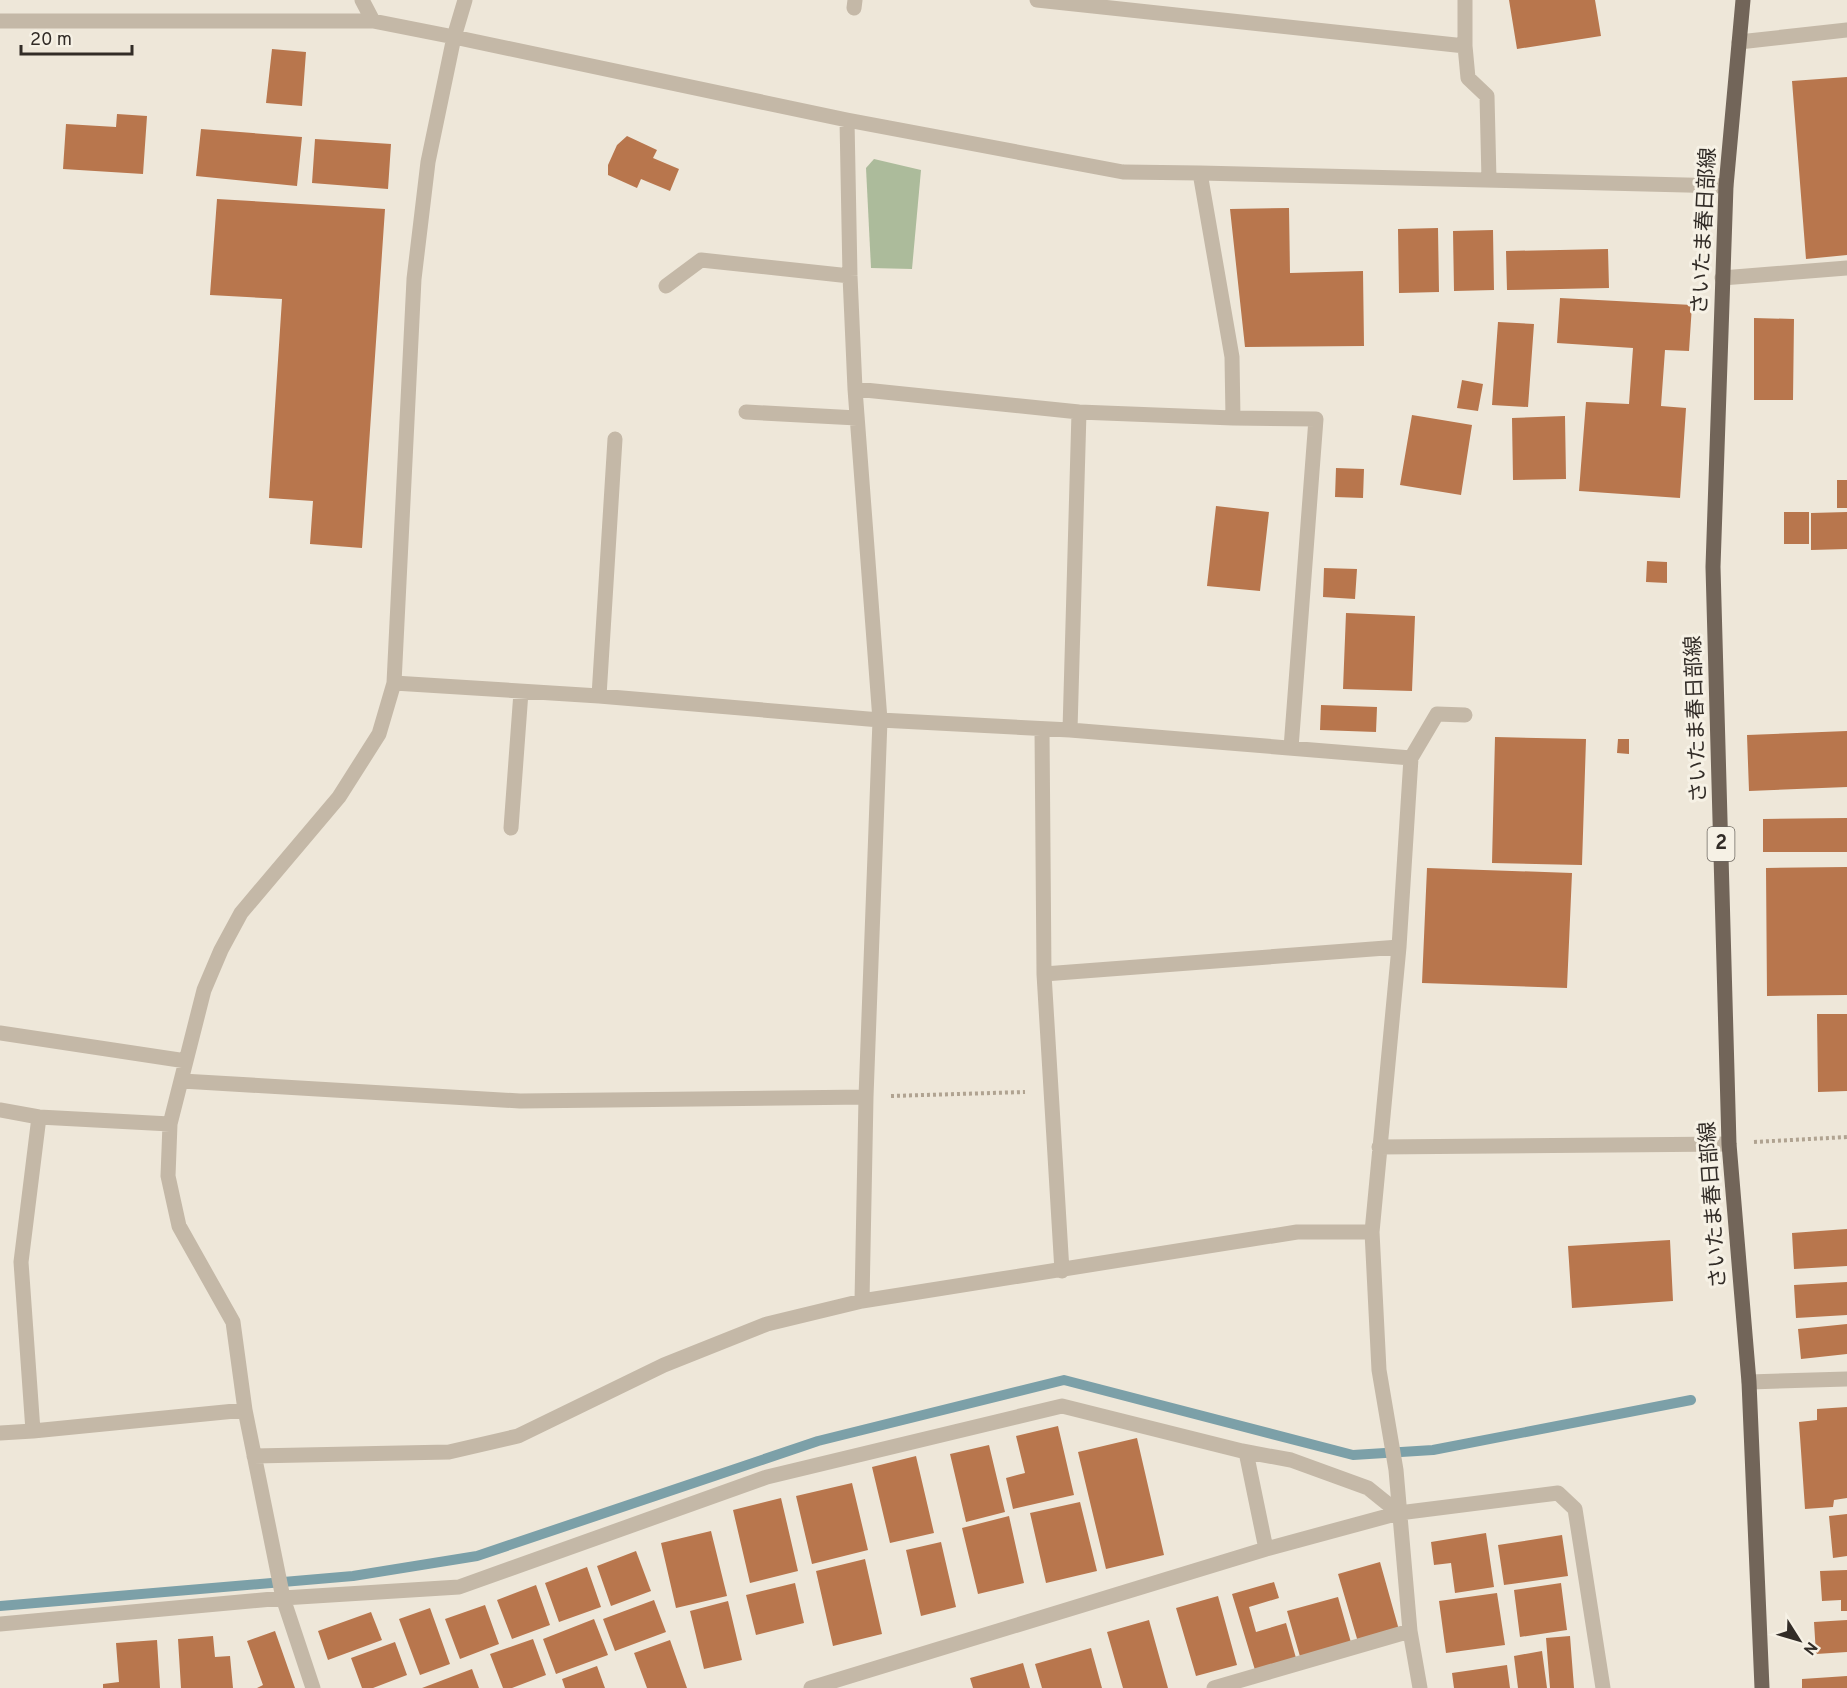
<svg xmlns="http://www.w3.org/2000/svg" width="1847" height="1688" font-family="Overpass,'Noto Sans JP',sans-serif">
<rect width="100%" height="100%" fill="#eee7d9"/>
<path fill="#acbb9b" d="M874 159 921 170 912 269 871 268 866 168Z"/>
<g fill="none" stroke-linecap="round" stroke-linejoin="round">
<path stroke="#7ca0a8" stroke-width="10" d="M0 1606 353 1576 477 1556 818 1441 1064 1380 1353 1455 1433 1450 1691 1400"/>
</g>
<path fill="#b8764d" d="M1509 0H1595L1601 36 1517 49Z
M272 49 306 52 302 106 266 103Z
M1847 77V255L1806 259 1792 81Z
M117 114 147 116 143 174 63 169 66 124 116 127Z
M201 129 302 137 297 186 196 176Z
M627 136 657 150 653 158 679 169 670 191 641 179 637 188 608 175V165L617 145Z
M315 139 391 144 388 189 312 183Z
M217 199 385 209 362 548 310 544 313 501 269 498 282 299 210 295Z
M1289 208 1290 273 1363 271 1364 346 1245 347 1230 209Z
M1438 228 1439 292 1399 293 1398 229Z
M1493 230 1494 290 1454 291 1453 231Z
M1608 249 1609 288 1507 290 1506 251Z
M1560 298 1692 305 1689 351 1665 350 1661 406 1686 408 1680 498 1579 491 1586 402 1629 404 1633 348 1557 343Z
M1754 318 1794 319 1793 400H1754Z
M1498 322 1534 324 1528 407 1492 405Z
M1462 380 1483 384 1478 411 1457 408Z
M1412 415 1472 425 1461 495 1400 485Z
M1565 416 1566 479 1513 480 1512 418Z
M1336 468 1364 469 1363 498 1335 497Z
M1837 480H1847V508H1837Z
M1216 506 1269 512 1260 591 1207 586Z
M1784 512H1809V544H1784Z
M1847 512V549L1811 550V513Z
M1647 561 1667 562V583L1646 582Z
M1324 568 1357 569 1355 599 1323 597Z
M1346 613 1415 616 1412 691 1343 689Z
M1321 705 1377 707 1376 732 1320 730Z
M1847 731V787L1749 791 1747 735Z
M1495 737 1586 739 1582 865 1492 863Z
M1618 739H1629V754L1617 753Z
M1847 818V852H1763V819Z
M1847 867V995L1767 996 1766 868Z
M1427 868 1572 873 1567 988 1422 983Z
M1817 1014H1847V1091L1818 1092Z
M1847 1229V1266L1794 1269 1792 1233Z
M1670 1240 1673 1301 1572 1308 1568 1246Z
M1847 1282V1315L1796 1318 1794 1285Z
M1847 1324V1354L1801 1359 1798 1329Z
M1847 1407V1498L1834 1500 1833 1507 1805 1509 1799 1422 1817 1420V1409Z
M1058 1426 1074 1495 1013 1509 1006 1478 1025 1473 1016 1436Z
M1137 1438 1164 1555 1106 1569 1078 1452Z
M989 1445 1005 1512 966 1522 950 1454Z
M916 1456 934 1533 890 1543 872 1467Z
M852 1483 868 1550 812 1564 796 1496Z
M781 1498 798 1571 750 1583 733 1510Z
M1080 1502 1097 1571 1046 1583 1030 1513Z
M1847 1514V1556L1833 1558 1829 1516Z
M1009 1516 1024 1583 978 1594 962 1528Z
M711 1531 727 1596 676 1608 661 1543Z
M1486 1533 1494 1587 1455 1593 1451 1563 1434 1565 1431 1542Z
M1562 1535 1568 1576 1504 1585 1498 1545Z
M941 1542 956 1607 921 1616 906 1550Z
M636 1551 651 1591 611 1606 597 1566Z
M865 1559 882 1634 833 1646 816 1571Z
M1380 1562 1399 1630 1358 1642 1338 1574Z
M587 1567 601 1607 559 1622 545 1583Z
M1847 1570V1611H1841V1600L1822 1601 1820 1571Z
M1274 1582 1279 1598 1249 1607 1256 1632 1286 1623 1296 1658 1255 1670 1232 1594Z
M795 1583 804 1623 756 1635 746 1595Z
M1561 1583 1567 1630 1520 1637 1514 1590Z
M536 1585 550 1625 512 1639 497 1600Z
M1497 1593 1505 1645 1446 1653 1439 1601Z
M1218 1596 1237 1665 1196 1676 1176 1608Z
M1338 1597 1352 1646 1301 1660 1287 1611Z
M654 1600 666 1632 615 1651 603 1619Z
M728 1601 742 1660 704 1669 690 1611Z
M485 1605 499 1644 460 1659 445 1619Z
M430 1608 450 1664 420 1675 399 1619Z
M371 1612 382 1640 328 1660 318 1631Z
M594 1619 608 1655 556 1674 543 1639Z
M1149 1620 1168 1688H1123L1107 1632Z
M1847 1620V1652L1816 1654 1814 1622Z
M275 1631 295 1688H257L263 1685 247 1641Z
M213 1636 215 1657 230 1656 233 1688H181L178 1639Z
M1570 1636 1574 1688H1550L1546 1638Z
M533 1639 546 1675 512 1688H503L490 1654Z
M157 1640 160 1688H103V1684L119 1682 116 1643Z
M670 1640 687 1688H647L634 1653Z
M395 1642 407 1675 373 1688H362L351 1658Z
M1091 1648 1102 1688H1042L1035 1664Z
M1542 1651 1547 1688H1518L1514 1656Z
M1023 1663 1030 1688H973L970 1678Z
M1507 1665 1510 1688H1454L1452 1673Z
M597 1666 605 1688H565L562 1679Z
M472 1669 479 1688H422Z
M1847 1676V1688H1802V1679Z"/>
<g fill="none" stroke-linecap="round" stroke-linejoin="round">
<path stroke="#b0a391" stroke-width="4" stroke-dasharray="3 3" stroke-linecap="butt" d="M891 1096 1025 1092
M1754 1142 1847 1137"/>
<path stroke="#c4b8a7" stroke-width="15" d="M362 0 373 21
M1037 0 1465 46
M1465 0V46L1468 78 1487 96 1489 180
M854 8 855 0
M0 21H373L454 37 847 120 1123 172 1200 173 1726 186
M1739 42 1847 30
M847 120 850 276 855 389 880 720 866 1097 862 1301 1297 1232H1372
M1200 173 1232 357 1233 418
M1722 278 1847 268
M666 286 701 260 850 276
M855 389 1079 412 1233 418 1316 419 1291 748
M746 412 857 418
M394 683 599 696 880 720 1070 730 1411 758 1399 947 1372 1232 1379 1370 1396 1470 1410 1631 1420 1688
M599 696 615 439
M1042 729 1044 974 1062 1271
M1070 730 1079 412
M1411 758 1437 714 1465 715
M511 828 521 692
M1044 974 1399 947
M0 1033 186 1061
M182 1081 520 1101 866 1097
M0 1110 39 1117 170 1124
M1379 1147 1729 1144
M1749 1382 1847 1379
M33 1431 21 1262 39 1117
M0 1433 33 1431 245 1410
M1246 1452 1266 1549
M254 1456 449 1452 518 1436 664 1365 767 1324 862 1301
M0 1624 283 1598 459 1587 767 1477 1062 1406 1242 1451 1291 1460 1368 1488 1399 1513
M313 1688 283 1598 245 1410 233 1322 179 1226 168 1176 170 1124 204 990 221 950 241 913 339 797 379 734 394 683 414 279 428 162 454 37 465 0
M811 1688 1266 1549 1399 1513 1558 1493 1575 1509 1603 1688
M1214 1688 1410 1631"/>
<path stroke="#726559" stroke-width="15" d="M1743 0 1726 186 1713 567 1729 1144 1749 1382 1762 1688"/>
</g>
<g text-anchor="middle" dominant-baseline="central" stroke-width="6" stroke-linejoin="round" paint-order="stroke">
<rect fill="#f6f1e5" stroke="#6d6760" stroke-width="1.5" x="1707.5" y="827" width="27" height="34" rx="4.5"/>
<g font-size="20" font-weight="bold" fill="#322c27">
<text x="1721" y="844">2</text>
</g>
<g font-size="21" fill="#322c27" stroke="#f6f1e5">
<text transform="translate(1705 231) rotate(-87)">さいたま春日部線</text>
<text transform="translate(1697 719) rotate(-92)">さいたま春日部線</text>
<text transform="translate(1714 1205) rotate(-94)">さいたま春日部線</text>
</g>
</g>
<g transform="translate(1799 1640) rotate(127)" stroke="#f6f1e5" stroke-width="4.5" paint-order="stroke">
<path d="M0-4.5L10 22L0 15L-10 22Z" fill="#322c27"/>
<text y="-9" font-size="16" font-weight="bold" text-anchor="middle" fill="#322c27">N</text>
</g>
<path d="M21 45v9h111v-9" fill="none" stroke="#322c27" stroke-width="3"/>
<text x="30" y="45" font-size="18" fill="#322c27" stroke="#f6f1e5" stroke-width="4.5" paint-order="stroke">20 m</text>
</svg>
